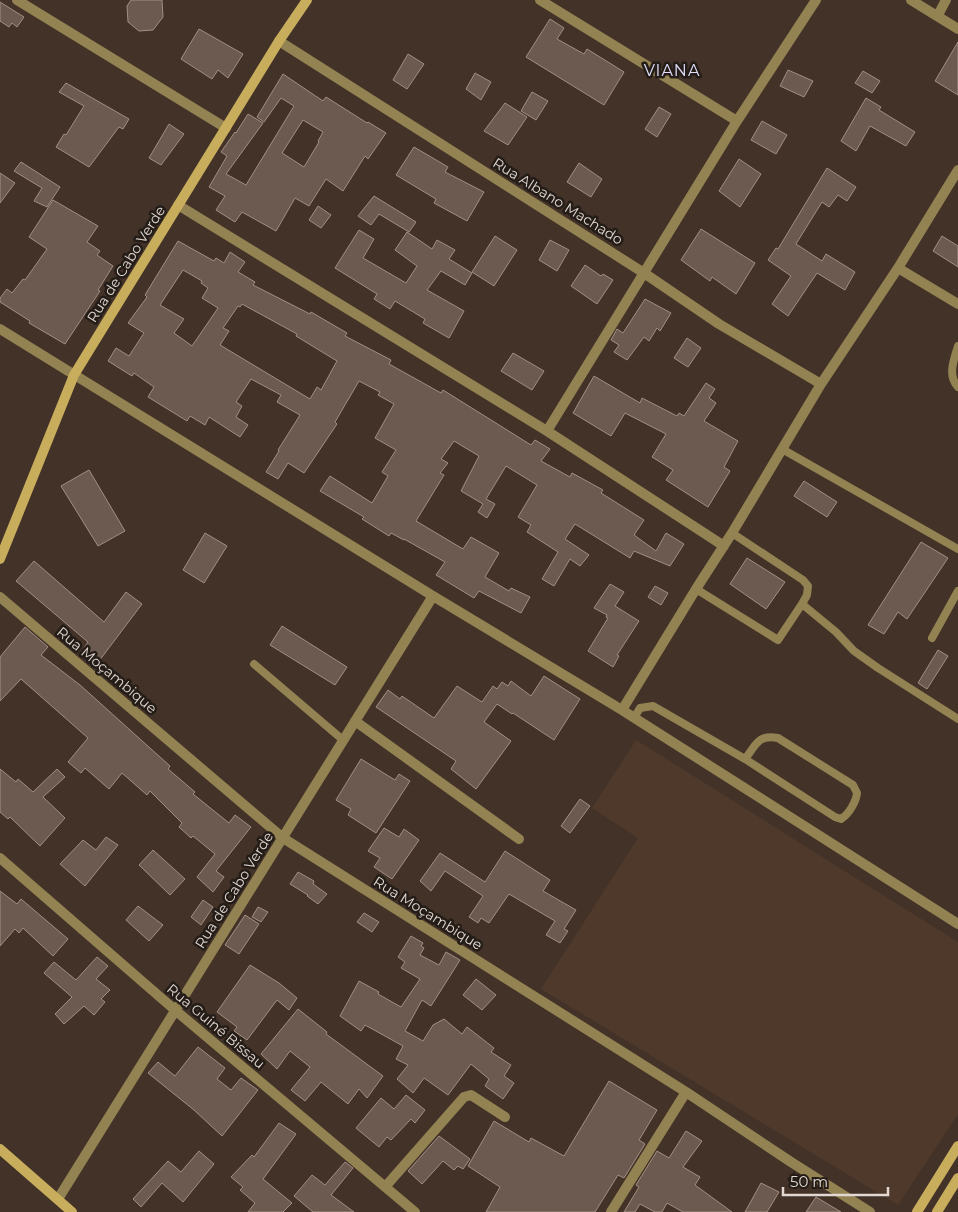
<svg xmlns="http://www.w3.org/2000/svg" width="958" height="1212" font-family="Montserrat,sans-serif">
<rect width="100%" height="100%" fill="#423228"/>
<path fill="#4f392b" d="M636 740 958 942V1114L898 1205 541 989 638 838 592 808Z"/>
<path fill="#6c5a50" stroke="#a28e83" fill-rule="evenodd" d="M131 0H162L163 17 153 30 139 31 128 22 127 6Z
M0 2 24 17 17 27 12 23 9 27 0 21Z
M550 19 564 28 557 39 584 54 587 49 624 72 604 105 526 57Z
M199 29 243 54 228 78 218 70 212 79 181 59Z
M958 42V95L935 81Z
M408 54 424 64 407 89 393 80Z
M788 70 813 81 804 97 780 86Z
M863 71 880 81 872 93 855 83Z
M475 73 491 82 481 100 466 89Z
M283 74 323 101 326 97 367 123 368 122 386 133 368 159 365 156 343 191 326 179 309 206 295 198 276 231 242 212 235 222 216 210 225 196 209 187 227 156 221 152 235 132 236 133 248 114 263 123 226 174 246 185 294 106 281 98 264 122 257 117ZM303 120 323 132 318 141 319 142 304 167 282 153Z
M66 83 129 119 123 129 119 127 89 167 56 147 64 134 66 135 84 106 59 92Z
M532 92 548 101 536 120 521 111Z
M866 98 881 107 879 110 915 132 906 146 870 126 856 151 841 141Z
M505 103 527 117 508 145 484 131Z
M659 107 671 114 657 137 645 129Z
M762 121 787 135 776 154 751 140Z
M169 124 184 134 161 165 149 158Z
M414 147 448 167 445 172 484 192 467 221 434 203 436 199 396 175Z
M739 159 761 174 740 207 719 191Z
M21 162 60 187 47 207 34 201 42 188 14 171Z
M579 163 602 179 591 197 567 182Z
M827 168 856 187 847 201 838 195 829 207 822 202 796 244 822 261 826 254 855 272 845 290 817 273 788 316 772 304 791 276 768 260 776 248 778 249Z
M0 173 15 183 0 203Z
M374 196 416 222 409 232 379 214 371 225 358 216Z
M53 200 98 226 87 242 100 251 97 255 113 266 98 290 100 291 65 344 29 323 30 321 0 302V298L7 289 12 293 23 279 25 280 47 249 29 237Z
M318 206 331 215 321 228 309 220Z
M701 229 755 263 736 294 712 277 710 281 681 260Z
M359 230 374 239 363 258 406 283 417 266 395 250 407 232 432 249 437 240 455 250 449 259 472 273 465 285 441 271 427 290 464 311 449 338 423 323 425 319 395 301 390 309 374 299 377 294 335 268Z
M495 236 517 250 494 286 472 272Z
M942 236 958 246V267L933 251Z
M550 240 569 250 557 271 539 260Z
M178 241 214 261 216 258 224 263 230 252 245 262 238 272 255 282 253 285 310 314 311 312 347 333 345 336 391 360 389 364 441 393 443 390 531 445 535 440 550 449 541 461 570 477 572 473 603 490 601 493 644 520 634 535 656 551 666 533 684 544 670 566 634 551 630 558 575 524 565 539 589 555 580 566 570 559 554 586 542 579 558 552 527 532 531 525 518 517 537 485 506 466 486 499 495 504 487 518 478 512 483 504 461 491 479 456 454 441 441 459 448 463 440 473 444 475 416 521 463 549 471 537 499 553 485 577 509 591 511 588 530 597 521 613 479 591 474 598 436 575 445 562 404 539V540L391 533 389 536 362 519 364 517 320 491 330 476 372 503 388 476 382 472 396 450 375 438 394 404 378 395 380 392 359 381 335 422 337 424 304 473 288 463 278 479 266 472 279 451 278 450 300 415 277 402 281 395 251 379 236 402 242 406 236 417 248 425 240 437 209 417 205 425 190 416 187 421 148 397 154 387 134 373 132 376 108 361 116 348 129 356 144 333 128 323 147 297 145 295ZM183 270 202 281 201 283 208 288 202 298 218 308 192 346 174 333 184 319 160 305ZM242 304 297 334 296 336 337 361 321 390 317 387 310 399 220 345 229 331 223 328 238 306 240 307Z
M585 265 601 276 603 274 613 280 597 304 571 286Z
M645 299 671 313 660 331 657 328 649 341 644 337 627 360 614 352 619 345 611 340 617 329 623 333Z
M687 338 701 348 688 367 674 358Z
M513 353 544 371 532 390 501 371Z
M594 376 640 403 642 398 677 416 679 413 684 416 706 383 715 389 709 398 716 403 704 421 738 441 724 467 730 471 708 507 666 480 673 470 652 457 666 434 625 413 611 436 573 413Z
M89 470 125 531 98 546 61 486Z
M804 481 837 502 827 517 794 496Z
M205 533 227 546 204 583 183 570Z
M921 542 948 558 907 619 898 612 884 634 868 625Z
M747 558 785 582 766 609 730 584Z
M34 561 104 622 126 592 142 604 99 661 84 648 88 642 16 581Z
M610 584 624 592 615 606 639 621 617 655 619 656 613 667 588 651 608 618 606 617 607 615 594 608Z
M655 586 668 593 661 605 648 597Z
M282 626 347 667 335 685 270 645Z
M25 627 48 647 41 655 80 685 170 766 168 769 195 792 193 794 229 823 235 815 251 827 216 871 224 877 213 892 197 877 215 854 193 836 191 838 179 827 182 823 150 791 147 795 122 773 109 789 85 768 81 773 68 762 88 738 21 679 0 701V657Z
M938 650 948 656 927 689 918 683Z
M544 676 580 699 554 740 513 713 512 714 497 704 484 722 511 741 476 789 451 769 456 761 376 707 388 690 400 699 402 696 434 718 457 686 482 702 493 686 497 689 502 682 508 686 511 681 531 696Z
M361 759 395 780 399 774 410 781 376 833 348 815 351 809 336 800Z
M0 769 16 782 18 779 33 792 57 769 65 777 43 797 65 818 40 846 10 817 8 819 0 812Z
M580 799 590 806 570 833 561 826Z
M384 828 399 837 404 829 419 840 392 879 374 867 380 858 368 851Z
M106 837 118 845 85 886 60 864 83 840 96 850Z
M153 850 185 879 170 895 139 865Z
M505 851 550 880 543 891 576 910 564 929 568 931 560 943 546 935 555 921 509 894 489 923 481 918 478 923 469 917 483 896 445 871 431 891 420 881 440 853 485 882Z
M298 872 314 881 313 884 327 894 318 904 307 896 308 895 290 884Z
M0 891 17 904 21 899 68 939 53 956 23 928 19 933 15 929 0 946Z
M203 900 213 907 201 925 191 917Z
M138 906 163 925 149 941 126 920Z
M258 907 268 912 261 922 252 917Z
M364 913 379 922 372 932 357 922Z
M245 915 259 924 239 954 225 945Z
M411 936 423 943 421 946 424 948 420 955 439 965 446 952 460 960 431 1006 422 1000 405 1031 423 1041 433 1025 444 1019 462 1034 467 1027 494 1048 491 1052 511 1065 504 1076 514 1083 503 1099 485 1086 489 1079 471 1064 448 1095 424 1078 413 1093 397 1079 408 1065 396 1059 403 1046 365 1025 361 1031 340 1016 359 981 379 992 378 994 401 1007 420 979 401 968 405 962 398 957Z
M97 957 108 966 96 979 110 990 101 999 105 1002 94 1015 84 1006 64 1024 55 1014 72 997 44 973 54 962 76 980Z
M250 965 279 983 297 998 289 1010 277 1000 247 1040 234 1031 237 1027 217 1012Z
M476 979 496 995 482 1010 463 995Z
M298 1009 327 1032 326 1034 383 1076 367 1098 359 1089 348 1104 321 1082 305 1101 291 1090 310 1067 290 1051 277 1069 261 1054Z
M198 1047 225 1068 217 1079 231 1090 241 1078 258 1090 222 1136 194 1110 148 1073 158 1062 175 1076Z
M609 1081 657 1110 639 1140 645 1144 624 1178 618 1175 595 1212H486L500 1187 468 1166 494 1121 529 1142 531 1138 564 1156Z
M406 1095 425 1110 415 1123 411 1119 391 1140 387 1137 379 1147 356 1128 381 1098 394 1109Z
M279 1123 296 1134 263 1179 292 1203 283 1212H248L255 1203 240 1190 243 1187 231 1177 252 1155 254 1157Z
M686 1131 702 1141 683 1167 700 1177 695 1185 732 1212H683L667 1203 662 1212H655L640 1204 635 1212H624L639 1187 636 1185 657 1151 669 1158Z
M439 1136 470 1159 463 1169 458 1166 454 1170 443 1161 422 1184 408 1171Z
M199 1151 214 1164 183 1202 162 1183 141 1207 133 1199 168 1161 181 1172Z
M345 1162 353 1168 331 1195 354 1212H313L294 1196 312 1175 325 1185Z
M761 1183 779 1192 767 1212H745Z
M816 1197 841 1212H806Z"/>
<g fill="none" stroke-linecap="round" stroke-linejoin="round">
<path stroke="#938252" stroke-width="8" d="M958 346C954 360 947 375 958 387
M782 449 958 549
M732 533 803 580 808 586 807 595 802 604
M696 589 778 640 802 604 836 632 854 651 878 668 958 719
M932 638 958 591
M254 664 343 740
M634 718 640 708 653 706 745 759 835 817 841 819C849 814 856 802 857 793L853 785 778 738C758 734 756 745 745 759"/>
<path stroke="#938252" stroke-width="10" d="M17 0 226 128
M540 0 737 121
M911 0 958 29
M938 15 946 0
M279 41 644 273 719 324 821 384
M178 205 547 431 724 546
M898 268 958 304
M0 329 433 596 622 710 958 924
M547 431 737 121 816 0
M0 597 283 838 686 1092 791 1162 870 1212
M622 710 696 589 732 533 821 384 898 268 958 170
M355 721 519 839
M0 858 175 1010 415 1212
M385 1187 464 1097 471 1095 505 1117
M58 1199 433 596
M611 1212 686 1092"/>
<path stroke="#c8ad5c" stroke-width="10" d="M0 559 74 375 279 41 307 0
M0 1149 72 1212
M917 1212 958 1146
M937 1212 958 1178"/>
</g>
<g text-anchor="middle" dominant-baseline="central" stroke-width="5" stroke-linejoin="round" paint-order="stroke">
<g font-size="14" fill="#e2d7d1" stroke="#231c17">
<text transform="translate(558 201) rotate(32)">Rua Albano Machado</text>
<text transform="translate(126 264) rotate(-58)">Rua de Cabo Verde</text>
<text transform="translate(107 670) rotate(40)">Rua Moçambique</text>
<text transform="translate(234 890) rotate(-58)">Rua de Cabo Verde</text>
<text transform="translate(428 913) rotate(32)">Rua Moçambique</text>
<text transform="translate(216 1026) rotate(40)">Rua Guiné Bissau</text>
</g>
<g font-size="16" letter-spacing="1" fill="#e1ddfa" stroke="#231c17">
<text x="672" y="70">VIANA</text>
</g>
</g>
<path d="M783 1187v8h105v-8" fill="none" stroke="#e2d7d1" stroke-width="2.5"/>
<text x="790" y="1187" font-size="15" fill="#e2d7d1" stroke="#231c17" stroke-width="4" paint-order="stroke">50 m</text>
</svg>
